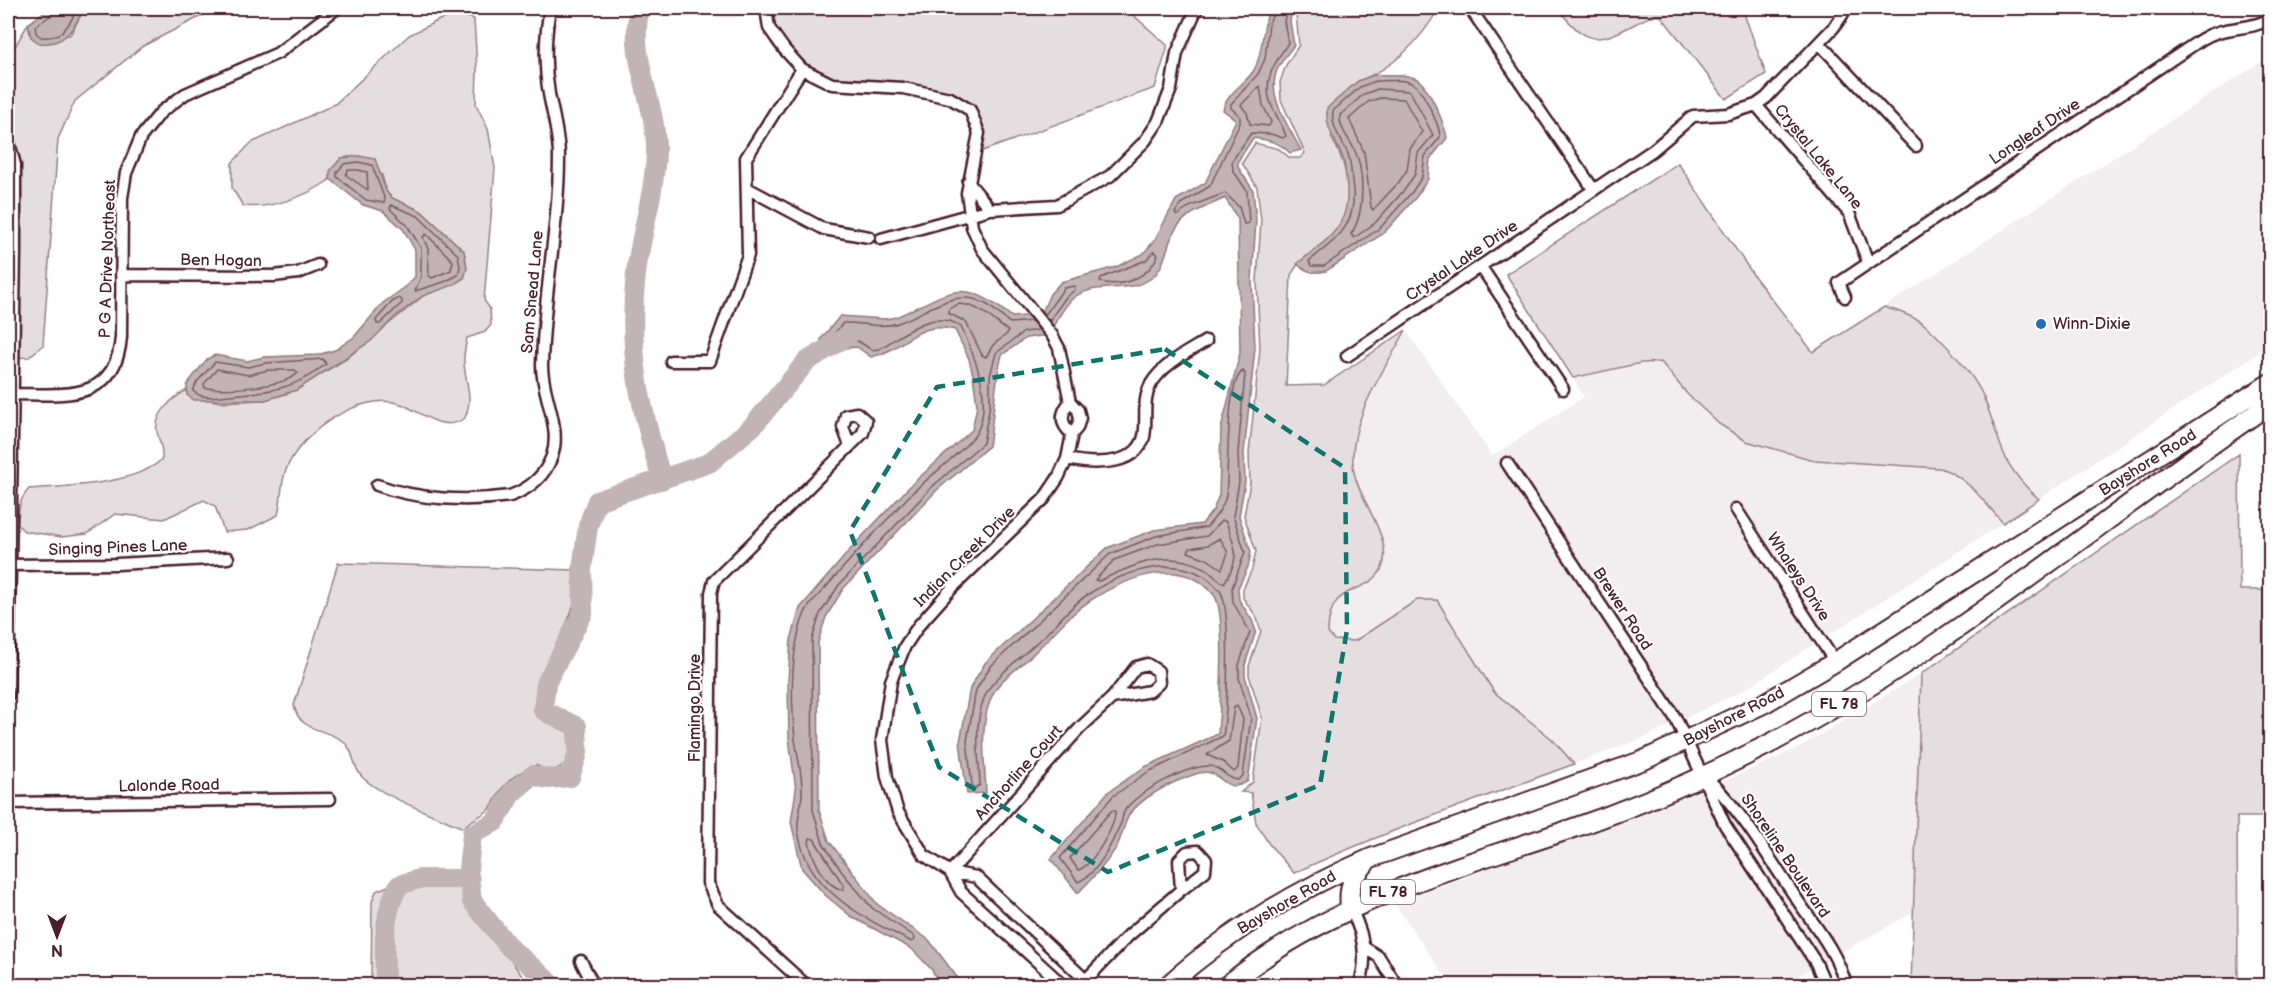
<svg xmlns="http://www.w3.org/2000/svg" width="2278" height="993" font-family="'Balsamiq Sans',sans-serif">
<rect width="100%" height="100%" fill="#fff"/>
<filter id="ink" filterUnits="userSpaceOnUse"><feTurbulence type="fractalNoise" baseFrequency=".0167" numOctaves="2"/><feDisplacementMap in="SourceGraphic" scale="12" xChannelSelector="R" yChannelSelector="G"/><feConvolveMatrix kernelMatrix="1 2 1 2 8 2 1 2 1" color-interpolation-filters="sRGB"/></filter>
<g filter="url(#ink)">
<path fill="#f2eeef" d="M2270 56V345L2039 499 2020 482 2001 451 1983 395 1961 364 1925 324 1884 307Z
M1406 330 1492 456 1584 397 1573 378 1654 361 1661 362 1688 395 1746 441 1814 460 1940 468 1955 473 1964 480 2003 523 1742 691 1646 737 1574 764 1552 739 1494 692 1437 600H1417L1355 641 1334 640 1328 633 1330 610 1334 602 1372 578 1382 569 1365 505 1356 486 1353 465 1354 439 1362 413Z
M1921 674 1914 912 1782 985H1451L1394 903 1681 799 1761 765 1798 748Z"/>
<path fill="#e5dee0" stroke="#987e86" stroke-width="1.5" d="M85 8H217L143 46 75 101 58 139 43 345 29 357 8 358V70L11 53 28 24 31 37 70 35Z
M764 8H1128L1131 13 1167 45V49L1155 88 972 155C973 142 975 126 968 115 948 85 859 95 827 87 812 84 800 73 789 63 767 43 765 36 764 8Z
M1310 8H1439C1421 40 1393 69 1358 81L1331 137C1347 163 1359 208 1334 233 1320 248 1301 256 1291 275L1286 386 1324 385 1406 330C1384 371 1350 417 1353 465 1355 497 1395 538 1382 568 1368 598 1328 579 1328 633L1334 640 1355 641 1417 600H1437L1494 692 1552 739 1574 764C1480 799 1385 831 1294 873L1269 844 1256 823 1251 793 1241 792 1253 782 1262 718 1249 675V666L1261 631 1256 616 1243 598V589L1252 569 1256 551 1244 516 1250 483 1249 453 1260 349 1257 281 1261 220 1257 187 1242 163 1255 143 1279 149 1290 158H1300L1305 153 1281 100 1280 82 1286 65 1299 45 1296 14Z
M1557 8H1742L1766 74 1726 99 1661 16C1650 15 1645 19 1635 24 1594 46 1586 43 1557 8Z
M459 14 474 19 477 69 476 104 488 129 495 168 484 300 490 309 491 325 485 332 467 338C466 346 463 354 464 362 465 384 474 395 465 418 442 434 422 412 401 404 360 390 300 433 286 470 280 485 282 500 278 515L248 530 224 532 215 506 204 500 164 519 115 514 87 534 62 537 24 531 18 525C18 511 19 499 29 489 65 486 136 485 162 459 163 445 159 443 157 431 154 413 174 397 187 390V395L220 402 265 400 289 393 345 360 423 296 464 278 467 268 464 251 421 211 392 198 386 191 382 175 359 156 341 158C338 164 333 178 328 181 305 197 271 209 243 206L232 188V163L251 143 335 104 409 35 439 20Z
M1678 163 1754 276 1813 352 1884 307C1897 311 1914 316 1925 325 1943 340 1975 376 1983 396 2003 443 1997 462 2039 499L2003 523C1984 502 1968 477 1940 468L1814 460 1746 441 1719 424 1688 395 1661 362 1641 363 1573 378 1506 274Z
M2239 454 2240 590H2264L2265 817H2237L2238 985H1911L1921 674Z
M338 563 575 570C575 581 576 593 574 603 565 643 521 682 545 722L566 727 574 745 567 764 550 772 536 765C525 769 512 777 504 786 497 794 495 805 486 812 478 818 470 820 463 828 435 815 385 798 363 778 352 768 355 751 344 742 327 728 299 733 294 705Z
M468 879 515 966 523 977 547 985H371L372 902 376 891 388 886Z"/>
<path fill="#c1b3b6" stroke="#91787e" stroke-width="1.5" d="M49 8H85C73 28 66 46 39 43L31 37 28 24Z
M1271 8H1298L1292 10 1290 21 1294 45C1289 52 1282 60 1278 68 1265 95 1289 127 1301 150L1290 153C1279 142 1269 140 1253 138L1238 161V167L1253 190 1256 220 1252 281 1255 348 1244 453 1245 482 1239 516 1251 552 1248 567 1238 588 1239 600 1252 620 1256 631 1245 665V676L1257 718 1248 781C1222 797 1223 767 1199 773 1176 780 1148 793 1131 812 1125 819 1122 837 1117 846 1107 864 1092 878 1078 893L1051 859 1108 792 1145 767 1218 734C1220 710 1227 611 1214 595 1183 554 1126 578 1091 600 1069 614 1050 638 1031 656 1020 667 999 680 993 694 978 724 985 761 986 793L967 794 960 742 970 688 985 663 1107 548 1154 530 1202 524 1213 510 1219 495 1221 429 1240 353 1238 219 1225 198C1207 207 1187 212 1175 230 1166 244 1166 269 1150 279 1126 295 1092 280 1071 300 1062 309 1055 324 1048 335L1026 338 1002 355C994 384 994 415 989 446L937 490 843 589 826 617 818 642 819 810 829 841 877 904 929 940 963 985H939L932 970 912 949 852 917 825 895 802 869 791 822 796 790 789 738 788 680 791 640 800 608 856 543 912 484 972 430 977 406 973 375 969 359 955 330C915 319 906 350 871 357L857 347 821 350V339L840 316 885 319 896 317C951 293 960 274 1012 317L1026 316 1043 310 1050 294 1061 282 1116 267 1143 254 1154 241 1176 200 1205 183 1236 120 1223 110C1227 92 1245 85 1254 70 1265 50 1260 27 1271 8Z
M1374 75C1388 75 1404 73 1417 79 1428 85 1445 125 1447 138L1430 159 1428 179 1417 196 1384 233 1326 271C1313 274 1307 272 1297 264 1330 237 1353 226 1346 178 1345 171 1345 162 1342 156 1335 138 1325 129 1327 108L1358 81Z
M359 156 375 159 386 191 392 198 421 211 464 251 467 268 464 278 453 285 423 296 396 316 371 341 297 390 265 400H194L187 395V385L192 378 207 359 215 355 247 361 264 357 317 355 335 350 354 337 383 303 404 288 415 277V250L403 229 383 211 363 205 330 179V171L341 158Z"/>
<g fill="none" stroke-linecap="round" stroke-linejoin="round">
<path stroke="#7a5a63" stroke-width="1.5" d="M54 8 50 16 35 26 36 33 41 37C63 40 69 24 78 8
M1276 8 1269 23 1265 59 1258 74 1231 104V108L1240 116V123L1210 186 1181 204 1175 213 1177 216 1189 207 1225 193 1239 207 1244 224 1249 223 1247 191 1233 170 1232 161 1251 133 1271 134 1283 138 1286 136C1283 126 1276 116 1272 106 1261 82 1275 62 1288 43L1284 21 1287 8
M1376 81C1387 81 1405 78 1415 85 1423 91 1440 126 1440 137L1425 156 1422 177 1412 192 1380 228 1324 266H1311L1309 261C1339 237 1359 224 1352 181 1351 173 1351 162 1348 154 1342 138 1331 130 1333 111L1360 87Z
M1260 86 1263 105 1271 122 1269 126 1250 124 1247 113 1241 105Z
M1378 89 1410 91 1433 135 1418 153 1415 174 1406 188 1375 223 1354 238 1351 234C1365 214 1365 170 1354 149 1348 137 1339 128 1340 115L1364 94Z
M1380 98 1404 99 1422 132 1410 149 1407 170 1399 182 1373 210 1371 207 1364 152 1349 119 1368 102Z
M358 162 372 165 385 200 384 203 366 200 337 177V172L344 164Z
M358 170 367 172 368 190 346 175 348 170Z
M391 205 418 216 458 255 460 267 458 275 444 282 415 291 421 277V248L407 225 390 209Z
M426 234 453 261 451 270 432 278 429 276 428 249 423 237Z
M1154 251 1158 255C1149 277 1124 288 1100 282L1101 278 1146 260Z
M399 298 402 300V303L380 324H377L376 320 392 302Z
M959 304C980 305 991 319 1008 331L1007 334 993 345 986 357 982 355 966 322 948 313 949 309Z
M1045 315 1064 288 1075 286V290L1066 297 1049 321
M1032 321 1010 323C1001 317 994 308 984 303 954 287 927 313 898 323 881 329 861 322 843 323L829 340 831 343 858 341 872 350 879 349C902 336 934 306 961 327 975 356 993 400 977 432 971 445 924 481 911 494 883 524 855 553 828 585 821 593 809 603 805 613 790 649 791 700 795 739 797 755 802 772 802 789 803 802 797 815 798 829 804 889 863 918 912 942L915 940 914 936 872 908 842 872 823 843 813 810 812 640 820 614 839 585 933 486 983 443 990 404V376L996 353 1024 332 1039 330
M323 359 326 364C294 390 268 392 230 395 218 396 202 400 193 391L197 382 215 362 248 367 266 363Z
M217 369 248 375 268 370H295L298 373C283 388 227 390 205 388L204 384Z
M1243 371 1245 374 1238 452 1239 482 1233 516 1245 552 1232 588 1233 602 1250 632 1239 665V678L1251 718 1243 776 1238 780C1225 779 1222 767 1210 766 1188 765 1138 792 1125 810 1122 814 1123 819 1121 823 1112 843 1099 873 1078 882L1060 858 1113 796 1148 772 1223 736C1227 714 1232 607 1220 591 1186 548 1125 570 1087 595 1071 606 1057 623 1044 636 1030 649 996 676 988 690 972 718 979 755 980 785L975 788 972 785 967 741 976 690 990 667 1110 554 1156 536 1207 527C1215 518 1224 507 1226 495 1229 472 1225 382 1243 371Z
M1222 520 1226 522C1236 548 1241 558 1224 583 1216 580 1211 571 1202 567 1165 549 1133 565 1099 581L1095 580 1114 560 1158 544 1207 536Z
M1220 538 1228 553 1222 569 1207 559 1188 552 1190 548 1208 545Z
M1237 705 1243 719 1238 768 1234 772 1223 762 1207 755 1229 741 1234 707Z
M1111 811H1115C1116 826 1092 866 1078 870L1070 858Z
M810 838 814 839 844 886 843 890C824 886 813 858 809 842Z"/>
<path stroke="#c1b3b6" stroke-width="20" d="M640 8C627 57 657 102 656 151 655 193 641 232 636 273 627 352 640 406 662 480
M385 986C385 952 381 915 399 885L419 879H470
M554 986 509 947 472 901 468 869 472 834 495 822 511 794 533 775 548 779 570 777 578 753 577 727 543 710 546 683 583 613 582 569 588 526 597 501 709 463 753 426 806 362 849 335"/>
<g stroke="#4a1f2b" stroke-width="15">
<path id="street" d="M766 8 769 28 784 49 802 69 832 84 903 88 950 98 970 110 979 133 967 193 972 227 982 249 1052 335 1059 348 1070 402 1078 410 1080 418 1077 428 1072 434 1067 459 1058 478 1044 499 952 588 919 625 905 646 891 681 882 740 887 777 898 812 924 855 950 872 976 877 1092 986
M1470 8 1594 190
M1819 43 1916 146
M1756 105 1849 213 1868 262
M8 139 15 165V251L8 695
M968 182 990 209
M747 188 824 229 869 237
M881 239 990 209 1057 205 1110 176 1145 141 1158 122 1171 89 1177 53 1197 8
M1481 267 1563 389
M121 275 274 276 298 273 318 265
M1845 297 1839 283 2202 39C2225 25 2249 31 2270 19
M1347 356 1653 150 1693 116 1728 114 1756 105 1766 98 1834 27 1847 8
M671 361H710L748 255 746 158 802 69
M12 394C62 394 116 404 121 337L122 198 126 173 141 137 161 112 185 94 278 53 337 8
M1070 402C1060 414 1060 424 1072 434
M857 413 866 421 863 433 850 446 843 427 846 415Z
M1067 459C1094 465 1144 467 1145 429 1146 413 1143 399 1151 384 1163 364 1186 353 1206 341
M1507 463 1676 719 1725 825 1816 963 1826 986
M377 485C418 500 467 502 510 496 529 489 545 476 552 456 562 427 542 396 542 366 543 296 559 227 559 157 559 136 553 115 549 94 544 65 545 36 550 8
M1736 509 1835 662
M8 565 117 564 228 558
M1147 664 1158 671 1159 683 1150 691 1112 698 1136 667Z
M1708 779C1744 814 1768 857 1796 898 1814 925 1838 953 1846 986
M8 803 330 799
M1198 851 1206 860 1205 871 1181 890 1179 860 1187 852Z
M950 872 1080 728 1112 698
M950 872 961 892 1064 986
M1350 908C1364 933 1369 958 1359 986
M1365 948 1379 957 1397 986
M581 961 594 986
M807 986 718 905 708 883 711 593 714 581 850 446
M1080 986 1128 936 1181 890"/>
</g>
<g stroke="#4a1f2b" stroke-width="22">
<path id="primary" d="M1350 908C1348 888 1351 879 1365 864
M1167 986C1228 931 1297 890 1371 858L1644 760 1765 703 1835 662 2270 383
M1226 986C1324 906 1447 870 1565 831 1633 808 1701 779 1765 746 1946 653 2102 517 2270 404"/>
</g>
<use href="#street" stroke="#fff" stroke-width="10"/>
<use href="#primary" stroke="#fff" stroke-width="18"/>
</g>
</g>
<path fill="none" stroke="#0f766e" stroke-width="4.5" stroke-dasharray="12 8" stroke-linejoin="round" d="M1165 349 1345 468 1347 630 1320 785 1108 872 939 767 850 531 937 387Z"/>
<circle fill="#1f6fb2" stroke="#fff" stroke-width="2" cx="2041" cy="324" r="6"/>
<g text-anchor="middle" dominant-baseline="central" stroke-width="4.5" stroke-linejoin="round" paint-order="stroke">
<g fill="#fff" stroke="#80626b" stroke-width="1.5">
<rect x="1812" y="692" width="54" height="24" rx="4.5"/>
<rect x="1361" y="880" width="54" height="24" rx="4.5"/>
</g>
<g font-size="15" font-weight="bold" fill="#4a1f2b">
<text x="1839" y="704">FL 78</text>
<text x="1388" y="892">FL 78</text>
</g>
<g font-size="16" fill="#4a1f2b" stroke="#fff">
<text transform="translate(2035 132) rotate(-34)">Longleaf Drive</text>
<text transform="translate(1818 157) rotate(51)">Crystal Lake Lane</text>
<text transform="translate(108 259) rotate(-88)">P G A Drive Northeast</text>
<text transform="translate(221 261) rotate(1)">Ben Hogan</text>
<text transform="translate(1462 261) rotate(-34)">Crystal Lake Drive</text>
<text transform="translate(533 292) rotate(-85)">Sam Snead Lane</text>
<text transform="translate(2148 463) rotate(-32)">Bayshore Road</text>
<text transform="translate(118 548) rotate(-2)">Singing Pines Lane</text>
<text transform="translate(965 557) rotate(-45)">Indian Creek Drive</text>
<text transform="translate(1798 577) rotate(57)">Whaleys Drive</text>
<text transform="translate(1622 609) rotate(57)">Brewer Road</text>
<text transform="translate(695 708) rotate(-90)">Flamingo Drive</text>
<text transform="translate(1734 717) rotate(-27)">Bayshore Road</text>
<text transform="translate(1019 773) rotate(-48)">Anchorline Court</text>
<text transform="translate(169 786) rotate(-1)">Lalonde Road</text>
<text transform="translate(1785 856) rotate(56)">Shoreline Boulevard</text>
<text transform="translate(1287 903) rotate(-30)">Bayshore Road</text>
</g>
<g font-size="16" fill="#4a1f2b" stroke="#fff" text-anchor="start">
<text x="2053" y="324">Winn-Dixie</text>
</g>
</g>
<rect width="2278" height="993" fill="none" stroke="#fff" stroke-width="30"/>
<rect x="15" y="15" width="2248" height="963" fill="none" stroke="#4a1f2b" stroke-width="2" filter="url(#ink)"/>
<g transform="translate(57 936) rotate(180)" stroke="#ffffff" stroke-width="4.5" paint-order="stroke">
<path d="M0-4.5L10 22L0 15L-10 22Z" fill="#4a1f2b"/>
<text y="-9" font-size="16" font-weight="bold" text-anchor="middle" fill="#4a1f2b">N</text>
</g>
</svg>
